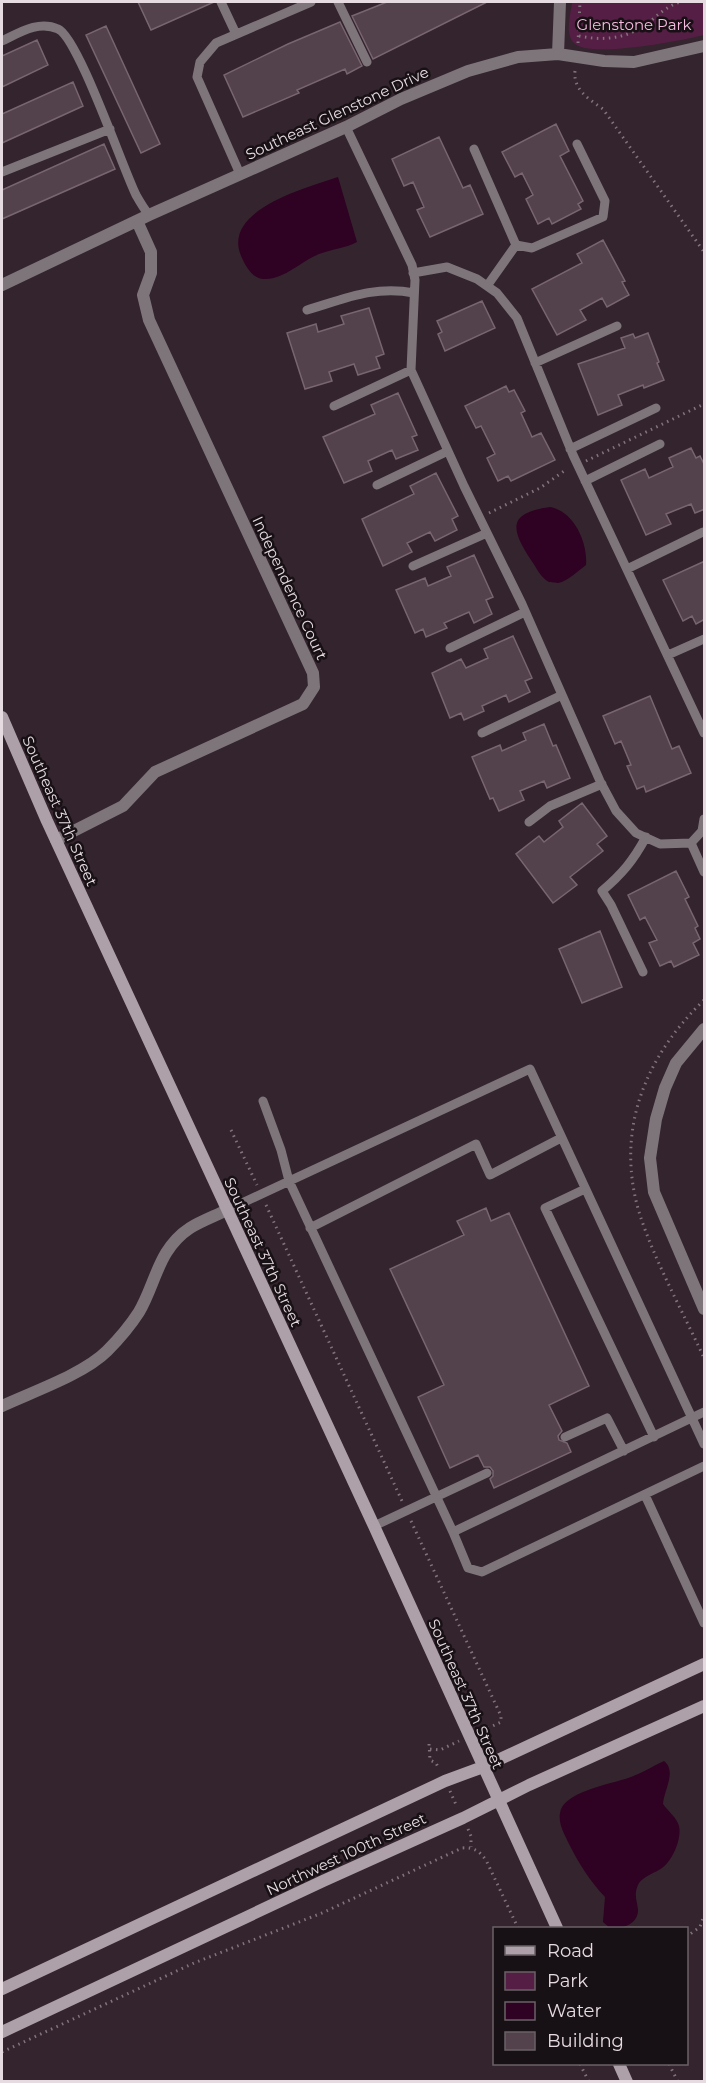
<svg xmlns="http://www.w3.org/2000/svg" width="706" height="2083" font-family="Montserrat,sans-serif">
<rect width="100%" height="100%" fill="#34242e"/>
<path fill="#551e44" d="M572 2H704V35C684 40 586 60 573 42 565 32 571 13 572 2Z"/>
<path fill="#2f0122" d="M338 177 357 242C346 248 333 249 322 253 303 259 285 280 264 279 253 279 246 267 242 258 219 210 307 188 338 177Z
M550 507C574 511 588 543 586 565 578 571 568 581 558 583 558 583 549 582 549 582 541 578 536 567 531 560 510 528 508 513 550 507Z
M664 1761C677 1771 664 1790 663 1804 668 1811 677 1818 679 1826 682 1839 672 1861 662 1868 655 1873 644 1876 639 1883 633 1894 637 1900 638 1910 638 1925 621 1929 610 1928L603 1922 605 1897C590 1881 579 1864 569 1844 565 1835 558 1824 560 1813 563 1791 613 1784 631 1777 642 1773 653 1766 664 1761Z"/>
<path fill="#53414c" stroke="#786570" stroke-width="1.5" d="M138 2H214L151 30Z
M387 2H487L373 59 352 16Z
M340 22 362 66 347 74 345 69 297 90 299 93 243 117 224 75 288 44Z
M106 26 160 144 141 153 86 35Z
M37 40 48 65 2 87V56Z
M73 82 83 106 2 143V114Z
M556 124 569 151 560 156 583 201 578 204 581 209 552 224 549 218 538 224 526 199 533 195 522 173 515 177 502 152Z
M439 137 463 188 470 185 483 214 430 237 417 210 424 207 413 182 404 186 392 159Z
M104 144 115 169 2 219V190Z
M603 240 625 281 622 282 629 295 607 307 602 298 580 310 586 320 557 335 532 289 582 263 577 254Z
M482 301 495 328 445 351 438 334 442 332 437 321Z
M369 308 384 354 376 357 380 368 358 375 354 364 329 372 332 381 305 389 287 333 316 324 318 332 344 324 341 316Z
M648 333 659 362 657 363 664 380 644 388 643 385 618 395 622 405 598 415 578 364 625 348 621 338 633 334 635 338Z
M506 386 509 392 514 390 525 411 521 413 532 437 541 433 555 460 511 481 508 476 498 481 487 458 495 454 481 426 476 428 465 406Z
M398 393 417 435 412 437 418 450 396 459 392 450 368 461 372 471 344 483 323 437 375 414 371 405Z
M691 448 696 458 700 456 705 466V509L695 513 691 504 666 514 671 524 646 535 621 480 645 469 649 478 673 467 669 458Z
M436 473 458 516 452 519 457 530 435 541 430 532 407 543 412 552 383 566 362 519 414 494 410 486Z
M474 555 493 597 486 600 492 614 474 623 469 612 444 623 447 628 426 637 423 629 415 633 396 590 425 578 428 586 451 576 447 567Z
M705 561V619L696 624 692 616 683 621 663 580Z
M513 636 532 678 525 681 530 692 509 702 506 695 482 706 484 711 464 720 461 713 450 718 432 673 461 659 466 668 488 658 484 649Z
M650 696 672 749 679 746 691 773 646 792 644 786 637 789 627 766 631 765 621 741 615 744 603 716Z
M544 724 553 746 556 745 570 778 547 788 544 781 520 791 524 800 499 811 493 798 490 799 472 757 500 745 502 751 526 740 523 733Z
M582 803 607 836 597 844 603 851 570 877 577 885 553 903 516 854 539 836 544 842 563 827 559 821Z
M676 871 689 897 685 899 698 926 695 928 700 939 693 943 699 955 674 967 671 961 660 966 649 943 657 940 645 917 640 920 628 895Z
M600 931 622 987 582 1003 559 949Z
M486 1208 491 1221 509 1213 589 1386 549 1405 562 1431 558 1436 559 1440 567 1443 571 1452 494 1488 490 1479 493 1476V1471L490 1467H484L478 1455 450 1468 418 1397 444 1385 390 1269 464 1235 457 1221Z"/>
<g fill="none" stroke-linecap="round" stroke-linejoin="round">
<path stroke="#81747c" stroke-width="3" stroke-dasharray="1.5 4.5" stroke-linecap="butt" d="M579 36C603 41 627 39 648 23 658 15 667 6 680 2
M578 43 580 2
M575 71C573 90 589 99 603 109L704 252
M586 461 704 404
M489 513 540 488 567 469
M704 1000C645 1057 615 1130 639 1212 654 1260 683 1312 704 1358
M231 1130 257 1185
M266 1205 402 1501
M411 1521 501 1716V1722L482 1731
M429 1744 430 1760 436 1763 439 1769
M430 1749 440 1750 459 1741
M450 1791 457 1807
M468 1829 471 1836V1847
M686 1937 700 1927 704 1915
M2 2052 194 1963 322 1913 462 1848C474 1847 479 1851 486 1860L518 1928
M580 2064 589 2082
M669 2064 678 2082"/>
<path stroke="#7e757a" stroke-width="9" d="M221 2 236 34
M338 2 367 62
M2 41C19 33 38 20 58 29 78 37 123 169 136 195 140 202 144 209 149 215
M346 127 412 265 415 280 411 370 464 486 522 604 600 781 616 811 636 833 660 844 691 843
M474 149 516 245 532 248 603 217 605 201 577 144
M2 172 110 129
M240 174 197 77 200 62 216 43 311 2
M413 273 447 267 477 279 497 293 517 318 573 455 704 733
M487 286 516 245
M307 310C344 299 375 285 414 293
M535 363 617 326
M334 406 411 370
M570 449 656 408
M585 481 660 444
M377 485 448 451
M413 566 487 533
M627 569 703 532
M450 648 525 612
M668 655 704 639
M482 733 562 695
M704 819 702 831 691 843 704 872
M529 822 550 806 602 784
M643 972 611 905 602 891C622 874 633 861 646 837
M263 1101 281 1150 289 1181 453 1532
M585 1189 545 1208 654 1437
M227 1210 530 1069 704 1444
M310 1228 476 1144 490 1175 561 1138
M704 1412 453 1532 468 1568 482 1572 704 1466
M565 1437 607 1418 624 1451
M645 1495 704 1623
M374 1526 487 1473"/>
<path stroke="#7e757a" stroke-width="12" d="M558 54 560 2
M2 285 149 215 346 127 401 99 468 71 518 57 558 54 604 61 634 62 704 46
M56 840 123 806 155 772 303 704 314 687 313 673 149 320 143 295 151 273V252L137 221
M704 1029 676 1063 665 1088 656 1119 650 1158 654 1192 704 1309
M2 1406C32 1392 84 1374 107 1351 118 1340 130 1326 139 1312 156 1283 158 1249 190 1228 201 1221 215 1216 227 1210"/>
<path stroke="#aea0a8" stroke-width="12" d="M2 717 47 821 374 1526 557 1928
M2 1989 445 1781 483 1767 704 1664
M2 2032 323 1881 463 1818 529 1785 704 1706
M619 2064 627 2082"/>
</g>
<g text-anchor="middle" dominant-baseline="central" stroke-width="5" stroke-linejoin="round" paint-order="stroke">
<g font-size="15" fill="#f8bbe0" stroke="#171014">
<text x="634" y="24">Glenstone Park</text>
</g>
<g font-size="15" fill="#e6dbe1" stroke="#171014">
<text transform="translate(337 113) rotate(-25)">Southeast Glenstone Drive</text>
<text transform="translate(290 588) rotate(65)">Independence Court</text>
<text transform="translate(60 811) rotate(66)">Southeast 37th Street</text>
<text transform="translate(263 1252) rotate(65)">Southeast 37th Street</text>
<text transform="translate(466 1694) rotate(66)">Southeast 37th Street</text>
<text transform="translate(346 1854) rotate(-25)">Northwest 100th Street</text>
</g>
</g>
<rect width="706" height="2083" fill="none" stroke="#e6dbe1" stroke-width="6"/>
<rect x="493" y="1927" width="195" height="138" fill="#171014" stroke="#6a6166" stroke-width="1.5"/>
<rect x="505" y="1946" width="30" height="9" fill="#aea0a8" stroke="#6a6166" stroke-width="1.5"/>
<text x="547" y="1957" font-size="18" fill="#e6dbe1">Road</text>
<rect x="505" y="1972" width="30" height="18" fill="#551e44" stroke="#6a6166" stroke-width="1.5"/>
<text x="547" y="1987" font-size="18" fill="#e6dbe1">Park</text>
<rect x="505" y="2002" width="30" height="18" fill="#2f0122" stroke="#6a6166" stroke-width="1.5"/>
<text x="547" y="2017" font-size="18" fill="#e6dbe1">Water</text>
<rect x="505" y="2032" width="30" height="18" fill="#53414c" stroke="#6a6166" stroke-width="1.5"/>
<text x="547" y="2047" font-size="18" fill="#e6dbe1">Building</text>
</svg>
